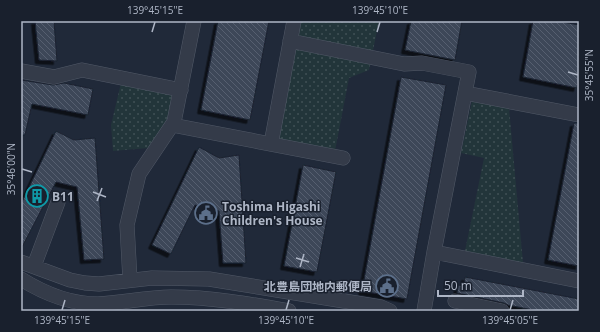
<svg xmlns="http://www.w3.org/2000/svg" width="600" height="332" font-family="'Open Sans','Noto Sans JP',sans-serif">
<defs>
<pattern id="grass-dots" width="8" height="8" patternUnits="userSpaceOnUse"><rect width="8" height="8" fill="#22353a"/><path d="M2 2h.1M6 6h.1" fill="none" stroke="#405055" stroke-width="1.8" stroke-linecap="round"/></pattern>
<pattern id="building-back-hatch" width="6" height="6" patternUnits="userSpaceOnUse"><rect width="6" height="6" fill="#3c4759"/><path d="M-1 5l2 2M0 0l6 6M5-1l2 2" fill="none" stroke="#565f6f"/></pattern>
<filter id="shadow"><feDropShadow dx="-3.5" dy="3.5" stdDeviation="0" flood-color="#0009"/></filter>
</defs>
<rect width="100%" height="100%" fill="#202939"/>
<path fill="url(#grass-dots)" d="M297 21H379L369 70 349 78 335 151 275 140Z
M121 83 174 92 169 121 148 148 113 151 111 125Z
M472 101 509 108 523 263 465 251 484 158 461 153Z"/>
<path fill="url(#building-back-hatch)" stroke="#1b2230" filter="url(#shadow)" d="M35 21H54L57 61 39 60Z
M218 21H269L250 120 201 110Z
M411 21H462L455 60 405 50Z
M533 21H558L579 25V76L577 88 523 77Z
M401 77 446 85 407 299 362 291Z
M21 80 53 85 64 83 93 89 88 115 32 104 25 135H21Z
M574 123H579V266L548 260Z
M56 131 74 140 95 138 104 259 84 260 77 187 56 182 21 249V204Z
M199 147 219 158 239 155 246 263H223L219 211 195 205 171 254 152 245Z
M303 165 336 172 317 272 284 266Z
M465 277 579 299V311H538L508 305 504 303 457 293 458 285 464 286Z"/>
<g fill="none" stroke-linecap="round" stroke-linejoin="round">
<g stroke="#515967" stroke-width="15">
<path id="minor" d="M290 41 404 64 422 63 469 72 434 252
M21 71 54 77 82 70 181 90
M465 93 579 115
M172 125 343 158
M271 144 294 21
M21 262 70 280 85 283 99 284 152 278 209 279 381 307 390 311
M34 266 58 202
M21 279C45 294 70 304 98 304 123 303 147 297 171 297 211 297 250 304 289 311
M130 280 127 225 139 174 174 122 194 21
M455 301 502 311
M424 311 434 252 579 281"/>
</g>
<use href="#minor" stroke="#343b49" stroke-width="14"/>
</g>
<path fill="none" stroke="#aeb6c6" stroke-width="1.5" d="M152 32 155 22M377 32 380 22M568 72 578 75M22 169 32 172M93 192 106 197M97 201 102 188M296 258 309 262M300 267 304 254M62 310 65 300M286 310 289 300M510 310 513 300"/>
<defs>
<g id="building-ring" transform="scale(1.15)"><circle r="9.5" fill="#19202d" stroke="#0f9aa8" stroke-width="1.5"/><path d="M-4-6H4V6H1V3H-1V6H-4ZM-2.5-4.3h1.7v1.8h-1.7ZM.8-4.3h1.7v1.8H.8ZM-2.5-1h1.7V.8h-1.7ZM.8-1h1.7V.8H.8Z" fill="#0f9aa8"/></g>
<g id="civic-ring" transform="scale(1.15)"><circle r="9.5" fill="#19202d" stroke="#5c6f8a" stroke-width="1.5"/><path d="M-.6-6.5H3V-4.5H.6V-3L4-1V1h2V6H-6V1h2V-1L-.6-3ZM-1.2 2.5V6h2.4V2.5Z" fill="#5c6f8a"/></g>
</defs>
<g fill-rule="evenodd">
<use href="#building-ring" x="37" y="196"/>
<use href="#civic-ring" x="206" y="213"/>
<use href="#civic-ring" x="387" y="286"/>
</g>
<g text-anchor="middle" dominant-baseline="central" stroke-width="3" stroke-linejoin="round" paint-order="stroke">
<g font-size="12" font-weight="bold" fill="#aeb6c6" stroke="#19202d" text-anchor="start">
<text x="52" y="196">B11</text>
<text x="222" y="206">Toshima Higashi<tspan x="222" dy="14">Children's House</tspan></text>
<text x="372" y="286" text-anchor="end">北豊島団地内郵便局</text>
</g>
</g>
<rect width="600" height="332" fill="none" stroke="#19202d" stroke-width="44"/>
<path d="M438 290v6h85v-6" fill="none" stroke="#aeb6c6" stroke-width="2"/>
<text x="444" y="290" font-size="12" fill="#aeb6c6" stroke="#19202d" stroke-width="3" paint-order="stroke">50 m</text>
<rect x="22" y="22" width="556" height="288" fill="none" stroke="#aeb6c6" stroke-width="1.5"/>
<g font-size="10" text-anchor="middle" fill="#aeb6c6">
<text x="155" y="14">139°45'15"E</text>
<text x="380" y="14">139°45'10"E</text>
<text transform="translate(589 75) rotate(-90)" y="4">35°45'55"N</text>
<text transform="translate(11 169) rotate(-90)" y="4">35°46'00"N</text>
<text x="62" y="324">139°45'15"E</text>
<text x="286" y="324">139°45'10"E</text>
<text x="510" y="324">139°45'05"E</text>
</g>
</svg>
